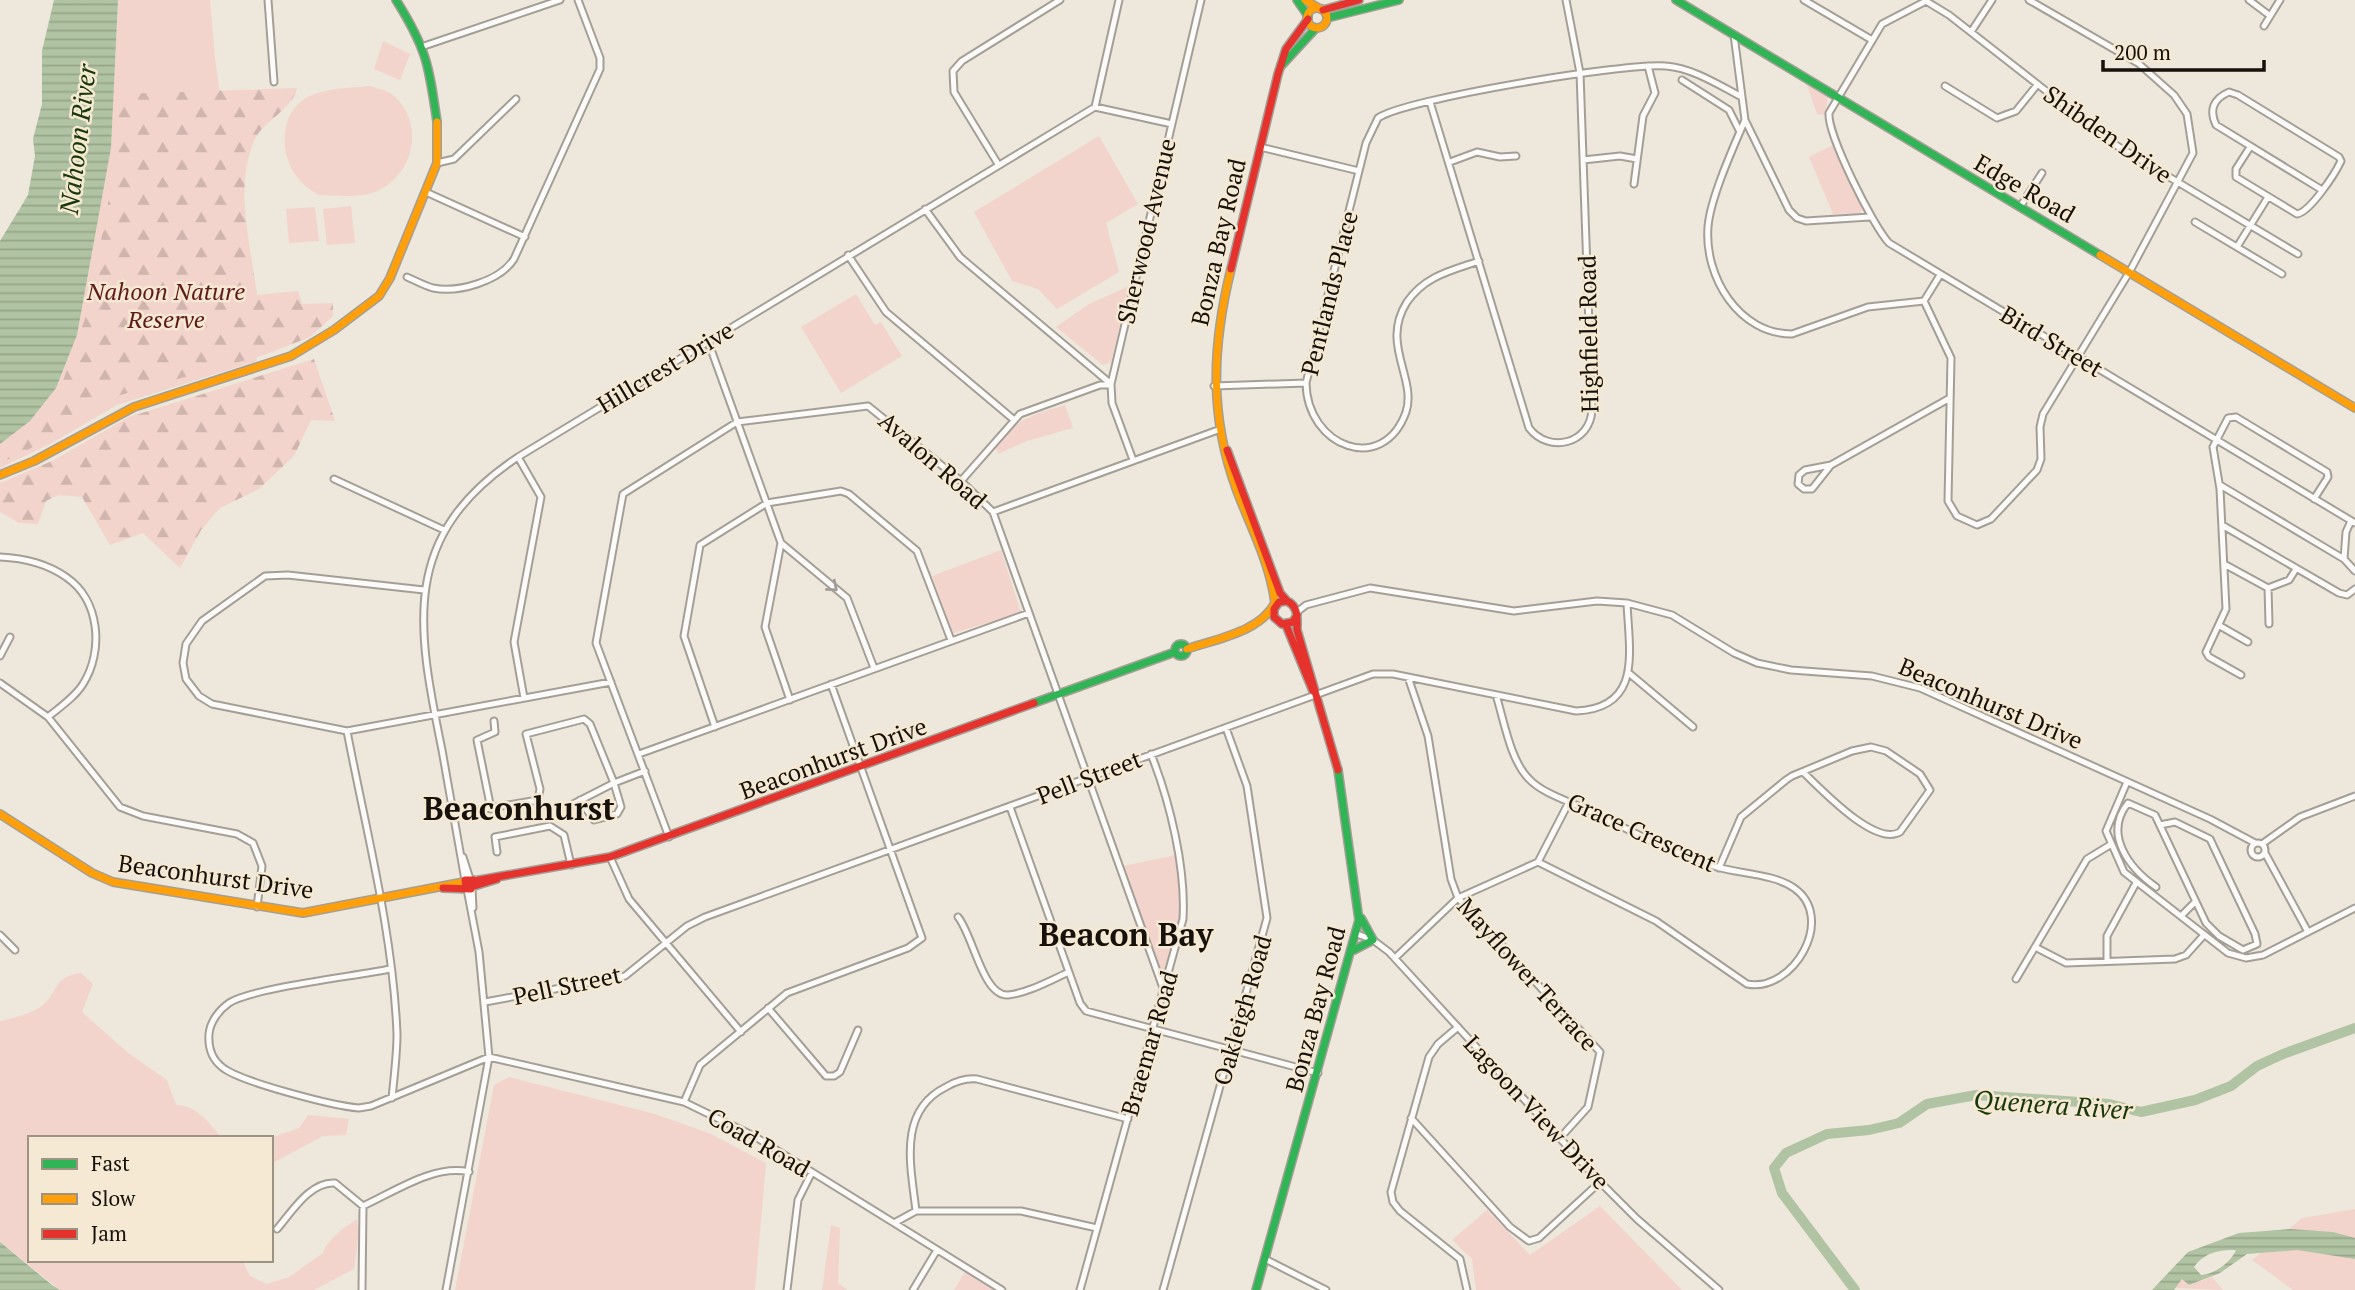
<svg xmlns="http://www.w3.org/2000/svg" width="2355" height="1290" font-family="'PT Serif',serif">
<defs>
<pattern id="forest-firs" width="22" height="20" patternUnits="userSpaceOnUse" patternTransform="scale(1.75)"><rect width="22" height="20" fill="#f2d4cc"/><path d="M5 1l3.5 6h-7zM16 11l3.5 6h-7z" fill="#cfb5ae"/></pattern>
<pattern id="water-rules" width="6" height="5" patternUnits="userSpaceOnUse" patternTransform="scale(1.75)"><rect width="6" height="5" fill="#b0c3a2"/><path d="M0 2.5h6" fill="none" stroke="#97a68a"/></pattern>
</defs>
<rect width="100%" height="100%" fill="#eee7db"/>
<path fill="#f2d4cc" d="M118 0H210L215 58 257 361 117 405 52 443 0 468V444L30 421 56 388 77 335 111 148Z
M383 41 410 54 400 80 374 69Z
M1806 82 1828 96 1825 115 1817 114Z
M369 86C380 89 391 91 398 100 426 130 410 181 372 193 356 198 335 195 318 195 311 190 302 184 297 177 277 152 280 105 315 94 332 88 352 88 369 86Z
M1099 136 1138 204 1106 223 1119 272 1057 309 1038 289 1012 281 974 212Z
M1835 144 1864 208 1859 213 1833 214 1809 157Z
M351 206 355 243 327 245 323 209Z
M315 207 319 241 289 243 286 209Z
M1129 286 1111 362 1103 365 1056 327 1089 304Z
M856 294 875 325 881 322 902 356 841 393 801 327Z
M1065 405 1073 428 1027 441 998 454 995 445C1019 418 1031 415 1065 405Z
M1001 550 1021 613 953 633 932 576Z
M1176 855 1182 918 1164 973 1157 963 1124 866Z
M81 973 93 984 82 1012 127 1052 167 1080 176 1105C198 1106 208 1122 222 1138H30V1260H242L250 1276 267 1284 289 1277 323 1253C327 1239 345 1227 357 1219L359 1233 354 1269 314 1290H60L0 1242V1021C11 1019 34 1013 43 1005 60 990 52 977 81 973Z
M509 1077 655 1114 711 1134 766 1163 755 1290H455L494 1085Z
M308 1115 349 1119 346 1135 323 1136 271 1164 270 1138 299 1128Z
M1600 1206 1682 1290H1476L1472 1259 1452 1240 1487 1210 1530 1255Z
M2355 1209V1290H2293L2252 1260 2302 1218Z
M831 1225 840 1228 838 1283 848 1290H822Z
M965 1272 993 1290H954Z
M2212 1277 2223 1290 2175 1288 2182 1279 2189 1285Z"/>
<path fill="url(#forest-firs)" d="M297 88C292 111 263 120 254 141 234 188 251 246 257 295L298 291 302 304 333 303V316L310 337 264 355 113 397 26 451 0 463V452L59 392 88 310 112 182 120 94Z
M314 359 335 421 311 420 294 456 259 489 220 508 201 530 180 568 143 533 110 545 82 497 58 495 46 501 38 524 19 523 0 512V483L52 461 129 417Z"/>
<path fill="url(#water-rules)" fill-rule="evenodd" d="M54 0H118L111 148 77 335 56 388 30 421 0 444V241L28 195 35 156 33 139 42 104V51Z
M2290 1229 2333 1232 2355 1238V1259L2297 1250 2247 1254 2220 1273 2189 1285 2182 1279 2174 1290H2152L2188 1252 2239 1233ZM2236 1250C2231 1262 2215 1274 2201 1275L2194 1267C2205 1252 2219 1250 2236 1250Z
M0 1242 52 1285 60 1290H0Z"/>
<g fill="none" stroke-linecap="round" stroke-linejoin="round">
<path stroke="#b0c3a2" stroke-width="10" d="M1855 1290 1782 1193 1774 1168 1786 1153 1827 1134 1869 1130 1899 1123 1927 1104 1976 1095 2109 1104 2141 1112 2195 1100 2231 1086 2257 1066 2283 1054 2355 1028"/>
<g stroke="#a49f96" stroke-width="9">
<path id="street" d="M268 0 274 82
M1804 0 1872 40
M2249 0 2269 15
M2264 26 2280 0
M1971 32 1992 0
M1734 35 1745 120 1789 210 1797 218 1806 221 1870 217
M424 46 560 0
M1682 80 1729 110 1740 132
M1945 86 1997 118 2016 111 2037 85
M1430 102 1529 428C1549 454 1590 444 1592 410L1580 73 1566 0
M1095 107 1172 124
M1745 120C1733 148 1710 199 1708 227 1704 277 1739 334 1792 334L1868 307 1924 301
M1260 147 1359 171
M2250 147 2236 169V177L2297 214C2310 212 2335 174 2341 161L2339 157 2238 95 2229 92C2213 99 2209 110 2216 125L2322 190
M1583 160 1620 156 1637 159
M1450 162 1477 152 1500 157 1516 156
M437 163 454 159 516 99
M998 164 954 92 953 71 962 61 1060 0
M1634 184 1643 116 1655 93 1648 66
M428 193 525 237
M2020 207 2042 173
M925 209 960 257 1111 384
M2195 222 2282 274
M2237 247 2268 197
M2298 254 2114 144 1949 15 1926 1 1882 24 1829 113C1827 134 1873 226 1889 243L2355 523
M848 255 886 312 1013 419
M1479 261C1450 271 1425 276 1407 302 1380 344 1417 378 1406 412 1383 476 1307 447 1306 383L1366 143 1378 118C1404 99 1629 62 1666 66 1692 68 1717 84 1740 96
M1940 275 1924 301 1951 358 1948 501 1957 516 1977 525 1991 519 2037 470 2041 459 2040 427 2043 414 2130 271 2193 153 2187 114 2174 95 2138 63 2029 0
M407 277C416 281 425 286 433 288 459 293 500 281 514 259L600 69V58L578 0
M708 341 781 543 847 598 874 668
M1214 386 1306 383
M518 457 541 497 514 642 524 698
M1133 460 1112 403 1111 384 1201 0
M1831 465 1812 489H1804L1798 484 1799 475 1805 470 1831 465 1950 398
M334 479 444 530
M961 481 1020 414 1100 385H1111
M2220 485 2344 559
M993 512 1218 430
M2351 521 2346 532 2344 559 2355 571
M2222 525 2339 593 2347 595 2355 589
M781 543 765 627 790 700
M0 557C24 558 46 563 66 577 100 600 104 651 83 684 75 697 60 707 48 717
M2224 564 2268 588 2289 580 2296 569
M2268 588 2269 624
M424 590 288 575 265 576 202 621 186 644 183 663 186 679 199 696 212 704 347 731 611 682
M1297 612 1306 605 1370 588 1514 611 1597 601 1627 603 1672 615 1734 653 1757 663 1791 670 1872 676 1920 688 2210 819 2255 843
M2220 626 2248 642
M0 656 10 637
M1630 674 1693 727
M2241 675 2209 657 2206 652 2226 609 2220 489 2213 447 2228 418 2236 417 2327 472 2328 477 2314 499
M1408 677 1428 736 1451 879 1458 898 1600 1052 1588 1107 1560 1138
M0 683 48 717 120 807 143 816 237 834 253 843 262 866 257 907
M1496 695C1504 720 1510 760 1529 779 1542 793 1568 801 1585 809 1628 829 1671 853 1717 867 1741 874 1774 874 1794 888 1837 918 1793 993 1747 984L1656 921 1538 862
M715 727 684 636 700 545 767 503 841 491 849 494 917 551 951 640
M347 731C366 831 393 932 397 1034 397 1055 394 1077 392 1098
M639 754 1029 613
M2127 782 2106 831 2124 872 2228 953 2246 958 2263 955 2355 908
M580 800 594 820 617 814 621 807 614 783 645 771
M1010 807 1080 1003 1086 1011 1318 1073
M491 809 477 740 495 732 494 721
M454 814 538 800 540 789 526 734 584 719 590 724 614 783 573 804
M669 837 596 643 623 494 737 422 868 406 961 481 993 512 1163 988
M2251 850a7 7 0 1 1 14 0a7 7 0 1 1-14 0Z
M2262 844 2300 817 2355 796
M2110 845 2087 859 2035 947 2066 963 2175 959 2186 955 2204 935
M497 852 495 837 550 826 564 835 571 865
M2265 853 2308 932
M463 857 470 879
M610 857 629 899 741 1032
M1538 862 1569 802
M1719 868 1741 817 1786 780 1792 776 1852 751 1871 747 1886 751 1920 774 1930 790 1900 832C1875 847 1821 789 1803 772
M465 880C457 837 450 793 442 750 417 627 399 536 518 457L1095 107 1119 0
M2156 887C2129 868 2103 834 2128 803L2155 815 2206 923 2219 936 2243 950 2257 944 2255 934 2210 839 2175 822 2160 825
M472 889 473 908
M2181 916 2195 902
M958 917C973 935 983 997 1008 995 1028 993 1051 980 1069 972
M1357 934 1373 940 1389 952 1600 1182 1637 1219 1719 1290
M0 935 15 950
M1395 958 1458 898 1538 862
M2107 961V936L2136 883
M390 969C357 976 251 988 229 1003 219 1010 210 1022 209 1034 208 1047 212 1059 222 1067 240 1082 334 1106 359 1108L371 1106 489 1057 684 1102 754 1136 1002 1290
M2016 979 2035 947
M485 1002 625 976 687 926 705 917 1373 674H1393L1576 711C1643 708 1629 651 1627 603
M768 1008 826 1076H834L840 1072 858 1030
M1458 1027 1438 1044 1429 1057 1391 1192 1393 1202 1400 1211 1460 1259 1467 1290
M684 1102 700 1065 787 993 908 948 922 938 831 684
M1411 1118 1510 1227 1529 1241 1539 1238 1600 1182
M916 1211C911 1167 897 1111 946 1087 956 1081 965 1078 977 1079L1128 1119
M894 1223 916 1211H1021L1097 1228
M277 1229C291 1213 310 1181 335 1183L363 1206C394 1192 434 1164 469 1172
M1265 1259 1326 1290
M362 1290 363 1206
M446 1290 489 1057 479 952 467 889
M787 1290 798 1200 812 1172
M913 1290 937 1250
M1080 1290 1183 919C1186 868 1170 802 1151 754
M1163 1290 1267 918 1247 786 1226 728"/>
</g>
<g stroke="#a49f96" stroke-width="10">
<path id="fast" d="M396 0C427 49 429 66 437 122
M1297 0 1308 16
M1676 0 2100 255
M1327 18 1399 0
M1281 66 1316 28
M1175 650a6 6 0 1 1 12 0a6 6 0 1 1-12 0Z
M1034 703 1175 652
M1354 950 1373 940 1361 918
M1256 1290 1359 920 1338 770"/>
</g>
<g stroke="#a49f96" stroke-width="10">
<path id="slow" d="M1305 0 1320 9
M1307 18a10 10 0 1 1 20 0a10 10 0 1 1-20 0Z
M2100 255 2355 408
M0 475 34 461 134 407 291 356 334 330 379 296 390 278 437 163V122
M1187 649C1216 639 1260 632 1275 603 1270 563 1251 528 1237 491 1209 416 1212 346 1231 269
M0 814 92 873 113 882 303 913 464 882"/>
</g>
<g stroke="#a49f96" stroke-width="10">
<path id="jam" d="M1323 10 1359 0
M1231 269 1278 74 1286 49 1308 19
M1227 450 1280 593 1287 601
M1297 615 1293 622 1282 624 1274 617V609L1279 602 1287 601C1299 607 1297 618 1297 630L1338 770
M1286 625 1313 691
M474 881 610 857 1034 703
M474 886 497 879
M443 888 471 889 473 880H465L466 888"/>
</g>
<use href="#street" stroke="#fcfbfa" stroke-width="5"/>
<use href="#fast" stroke="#30b455" stroke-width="7"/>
<use href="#slow" stroke="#ff9f0a" stroke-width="7"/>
<use href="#jam" stroke="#e5322d" stroke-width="7"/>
</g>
<defs><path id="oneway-chevron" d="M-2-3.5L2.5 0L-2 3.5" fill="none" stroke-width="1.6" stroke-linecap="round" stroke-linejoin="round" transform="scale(1.75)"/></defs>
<use stroke="#a09d9a" href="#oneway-chevron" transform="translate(833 587) rotate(40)"/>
<g text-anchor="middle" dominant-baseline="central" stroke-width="5" stroke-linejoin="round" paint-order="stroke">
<g font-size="24" fill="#16110a" stroke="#f6e9d3">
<text transform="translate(2108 134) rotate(35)">Shibden Drive</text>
<text transform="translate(2025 188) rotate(30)">Edge Road</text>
<text transform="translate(1146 231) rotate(-77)">Sherwood Avenue</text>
<text transform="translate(1218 242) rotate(-77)">Bonza Bay Road</text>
<text transform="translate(1329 293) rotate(-76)">Pentlands Place</text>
<text transform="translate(1588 334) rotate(-91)">Highfield Road</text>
<text transform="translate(2052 341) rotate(31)">Bird Street</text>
<text transform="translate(665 367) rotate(-31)">Hillcrest Drive</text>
<text transform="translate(933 460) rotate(41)">Avalon Road</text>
<text transform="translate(1991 703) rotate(23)">Beaconhurst Drive</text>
<text transform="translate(833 758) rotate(-20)">Beaconhurst Drive</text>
<text transform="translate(1089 777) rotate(-21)">Pell Street</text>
<text transform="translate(1642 832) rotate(24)">Grace Crescent</text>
<text transform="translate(216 876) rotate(8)">Beaconhurst Drive</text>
<text transform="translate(1528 974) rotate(48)">Mayflower Terrace</text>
<text transform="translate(567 985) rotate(-12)">Pell Street</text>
<text transform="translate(1315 1009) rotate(-75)">Bonza Bay Road</text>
<text transform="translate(1242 1010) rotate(-74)">Oakleigh Road</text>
<text transform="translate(1149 1043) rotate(-74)">Braemar Road</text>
<text transform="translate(1537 1112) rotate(47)">Lagoon View Drive</text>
<text transform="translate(759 1142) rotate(30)">Coad Road</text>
</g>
<g font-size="24" font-style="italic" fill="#5f1b1a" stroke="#f6e9d3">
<text x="166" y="291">Nahoon Nature<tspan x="166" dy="28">Reserve</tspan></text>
</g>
<g font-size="26" font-style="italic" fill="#18370a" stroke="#f6e9d3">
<text transform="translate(77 139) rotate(-83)">Nahoon River</text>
<text transform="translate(2053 1104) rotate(4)">Quenera River</text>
</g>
<g font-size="32" font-weight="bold" fill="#16110a" stroke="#f6e9d3">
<text x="519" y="808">Beaconhurst</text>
<text x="1126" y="934">Beacon Bay</text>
</g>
</g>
<rect x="28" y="1136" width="245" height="126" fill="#f6e9d3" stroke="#9c9383" stroke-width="2"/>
<rect x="42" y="1159" width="35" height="10" fill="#30b455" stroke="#9c9383" stroke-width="2"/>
<text x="91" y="1171" font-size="21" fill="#16110a">Fast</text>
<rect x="42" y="1194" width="35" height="10" fill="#ff9f0a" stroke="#9c9383" stroke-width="2"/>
<text x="91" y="1206" font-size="21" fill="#16110a">Slow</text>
<rect x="42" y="1229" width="35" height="10" fill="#e5322d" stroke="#9c9383" stroke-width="2"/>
<text x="91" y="1241" font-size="21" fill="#16110a">Jam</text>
<path d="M2103 60v10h161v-10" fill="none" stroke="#16110a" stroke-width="3.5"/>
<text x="2114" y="60" font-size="21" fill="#16110a" stroke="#f6e9d3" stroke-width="5" paint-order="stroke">200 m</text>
</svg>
